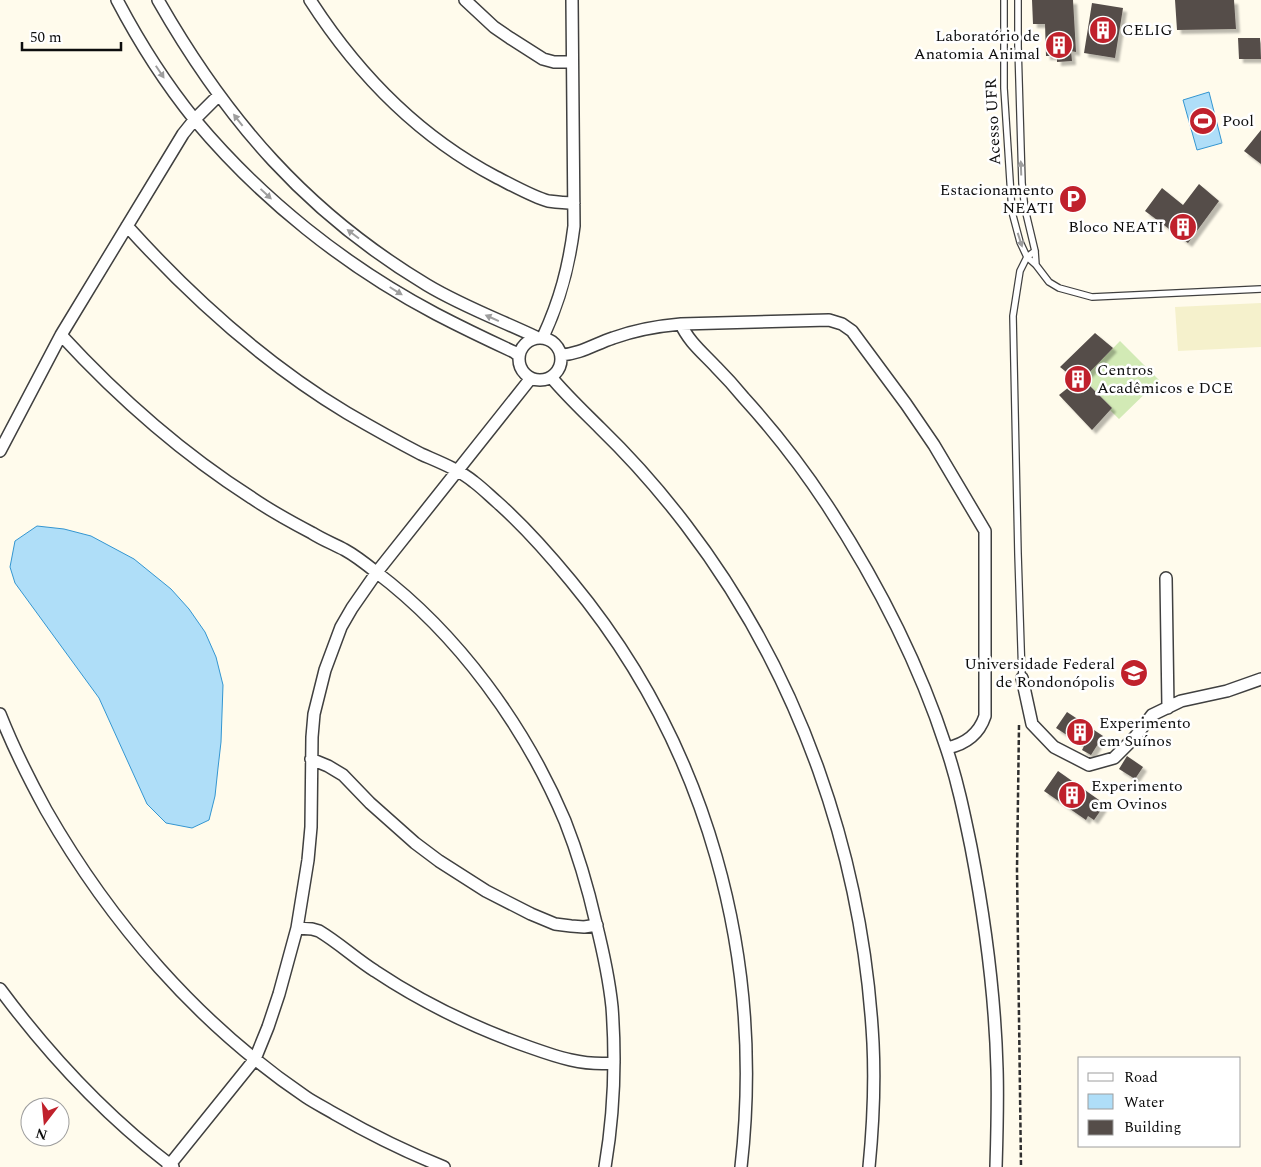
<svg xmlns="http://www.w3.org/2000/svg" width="1261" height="1167" font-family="Spectral,serif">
<defs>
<filter id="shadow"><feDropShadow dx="4" dy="4" stdDeviation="1" flood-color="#0004"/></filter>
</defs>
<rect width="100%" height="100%" fill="#fffbec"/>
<path fill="#f5f1cc" d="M1261 303V347L1178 351 1175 307Z"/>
<path fill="#d2eab5" d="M1120 341 1159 380 1119 419 1110 410 1112 408 1087 382V375Z"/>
<path fill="#afdef8" stroke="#3496d1" d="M1209 92 1222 143 1197 150 1183 100Z
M37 526 64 529 91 536 134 559 171 589 189 609 205 632 216 657 223 685 221 742 218 768 215 796 209 820 192 828 166 823 147 804 99 698 15 583 10 567 15 541Z"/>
<path fill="#554d49" filter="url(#shadow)" d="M1032 0H1073L1076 52 1071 51 1072 61 1057 62V56H1046L1045 24H1033Z
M1175 0H1234L1236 29 1177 30Z
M1092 3 1123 8 1115 58 1084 53Z
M1238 38H1260L1261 59H1239Z
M1261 130V164L1244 151Z
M1199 184 1219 201 1188 243 1145 211 1162 188 1183 205Z
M1095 333 1113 348 1083 379 1112 408 1092 430 1059 395 1069 387 1070 375 1060 367Z
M1067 712 1103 736 1091 755 1082 750 1084 746 1056 728Z
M1127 756 1143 767 1135 779 1119 769Z
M1058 771 1099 800 1097 803 1103 807 1094 820 1088 816 1086 820 1044 791Z"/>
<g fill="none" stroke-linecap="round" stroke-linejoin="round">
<g stroke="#404040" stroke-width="8">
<path id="lane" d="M1004 0V88L1012 212 1020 242 1027 257 1036 265 1049 282 1059 288 1092 297 1261 289
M1018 0V46L1022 183 1025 209 1035 251 1036 265
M1022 678 1018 554 1013 316 1020 271 1027 257 1035 251"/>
</g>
<g stroke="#404040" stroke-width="14">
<path id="street" d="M117 0C139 42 165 83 195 120 261 199 345 266 436 314 461 327 488 340 514 352L519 356
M158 0C227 121 307 213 427 285 462 306 500 320 536 337
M310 0C357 73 418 136 496 177 510 184 533 197 548 201 556 202 565 203 574 203
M465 0 494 27 510 38 543 59 554 62H572
M127 226C192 298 264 363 347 413 371 427 396 441 421 454 439 462 458 469 474 482 482 488 489 495 497 502 524 526 548 553 571 581 707 745 765 956 741 1167
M681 324C688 341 703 353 716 367 726 377 735 387 744 398 774 431 802 467 827 505 876 580 918 661 946 747 957 779 964 813 971 847 985 920 995 994 997 1069 998 1102 997 1134 996 1167
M61 335C119 398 180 452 252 498 271 511 291 522 312 533 323 540 334 544 345 550 356 556 366 564 376 572 458 634 525 726 565 821 578 854 588 888 596 923 603 951 609 978 612 1007 616 1060 614 1114 605 1167
M543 337C560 300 569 267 574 226L572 0
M519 359a21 21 0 1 1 42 0a21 21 0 1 1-42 0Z
M561 355C580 354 595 344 613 338 635 330 658 326 681 324L829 320 842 324 852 331 906 404 934 445 985 531V716C979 734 966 744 947 748
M551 377C566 395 583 411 600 428 631 458 660 491 686 525 800 674 863 856 873 1043 875 1084 873 1126 869 1167
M0 451 61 335 183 134 195 119 219 95
M1166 578 1168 708
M1022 678 1032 724 1054 747 1089 765 1114 758 1135 737 1152 715 1181 701 1227 691 1261 679
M0 714C13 747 29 779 46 810 110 922 198 1024 306 1097 315 1103 325 1108 335 1114 370 1134 406 1152 444 1167
M311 759 328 766 343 775 370 803 415 843 439 861 486 891 531 914 555 924 571 926 584 927 597 925
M297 928 312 929 319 931C339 943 356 959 375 971 423 1003 475 1028 529 1047 557 1057 583 1066 614 1063
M0 989C49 1055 107 1117 173 1167
M168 1167 255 1059 268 1027 279 994 297 928 308 860 311 827 312 737 314 714 325 670 341 627 352 608 377 572 531 378"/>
</g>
<path stroke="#2f2f2f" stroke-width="2.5" stroke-dasharray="5 2.5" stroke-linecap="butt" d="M1019 725 1017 870 1021 1167"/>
<use href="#lane" stroke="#fff" stroke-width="5.5"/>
<use href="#street" stroke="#fff" stroke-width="11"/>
</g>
<defs><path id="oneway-solid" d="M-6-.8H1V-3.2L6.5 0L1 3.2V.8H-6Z" transform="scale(1.25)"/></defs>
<g fill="#9e9e9e">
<use href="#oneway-solid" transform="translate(160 72) rotate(56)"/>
<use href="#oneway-solid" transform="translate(238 120) rotate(-128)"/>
<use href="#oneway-solid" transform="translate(1021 168) rotate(-92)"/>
<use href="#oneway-solid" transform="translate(266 194) rotate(43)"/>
<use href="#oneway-solid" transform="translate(353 234) rotate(-143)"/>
<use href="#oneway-solid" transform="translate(1020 240) rotate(72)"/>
<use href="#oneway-solid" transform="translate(396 291) rotate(32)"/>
<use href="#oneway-solid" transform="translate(492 318) rotate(-156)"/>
</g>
<defs>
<g id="building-disc" transform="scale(1.4375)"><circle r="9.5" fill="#c0212c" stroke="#fff"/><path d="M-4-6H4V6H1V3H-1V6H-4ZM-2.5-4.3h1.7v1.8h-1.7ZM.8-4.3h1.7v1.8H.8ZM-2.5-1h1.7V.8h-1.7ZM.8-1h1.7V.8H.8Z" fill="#fff"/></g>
<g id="stadium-disc" transform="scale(1.4375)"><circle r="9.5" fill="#c0212c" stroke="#fff"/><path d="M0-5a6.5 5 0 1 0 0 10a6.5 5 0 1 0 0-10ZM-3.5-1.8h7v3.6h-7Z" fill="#fff"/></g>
<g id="parking-disc" transform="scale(1.4375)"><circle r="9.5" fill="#c0212c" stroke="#fff"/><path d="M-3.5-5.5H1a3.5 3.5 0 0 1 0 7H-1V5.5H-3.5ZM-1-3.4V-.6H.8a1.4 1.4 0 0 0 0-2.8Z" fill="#fff"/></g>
<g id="university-disc" transform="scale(1.4375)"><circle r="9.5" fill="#c0212c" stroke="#fff"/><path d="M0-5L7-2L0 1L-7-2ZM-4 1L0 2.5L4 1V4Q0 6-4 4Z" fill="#fff"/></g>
</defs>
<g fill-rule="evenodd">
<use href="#building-disc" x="1103" y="30"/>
<use href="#building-disc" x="1059" y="45"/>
<use href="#stadium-disc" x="1203" y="121"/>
<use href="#parking-disc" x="1073" y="199"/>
<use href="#building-disc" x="1183" y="227"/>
<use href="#building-disc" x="1078" y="379"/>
<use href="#university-disc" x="1134" y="673"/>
<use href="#building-disc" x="1080" y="732"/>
<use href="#building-disc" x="1072" y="795"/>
</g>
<g text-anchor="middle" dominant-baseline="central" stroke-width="5" stroke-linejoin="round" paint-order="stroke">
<g font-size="16" fill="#0d0d0d" stroke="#fff" text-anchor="start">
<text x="1122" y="30">CELIG</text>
<text x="1040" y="36" text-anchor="end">Laboratório de<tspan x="1040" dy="18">Anatomia Animal</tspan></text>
<text x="1222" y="121">Pool</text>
<text x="1054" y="190" text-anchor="end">Estacionamento<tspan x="1054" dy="18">NEATI</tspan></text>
<text x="1164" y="227" text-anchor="end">Bloco NEATI</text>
<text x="1097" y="370">Centros<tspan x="1097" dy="18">Acadêmicos e DCE</tspan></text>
<text x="1115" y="664" text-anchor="end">Universidade Federal<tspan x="1115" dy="18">de Rondonópolis</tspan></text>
<text x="1099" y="723">Experimento<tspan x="1099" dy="18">em Suínos</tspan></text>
<text x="1091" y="786">Experimento<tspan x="1091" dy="18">em Ovinos</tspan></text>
</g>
<g font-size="16" fill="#0d0d0d" stroke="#fff">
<text transform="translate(993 122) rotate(-93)">Acesso UFR</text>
</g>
</g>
<rect x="1078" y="1057" width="162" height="90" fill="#ffffff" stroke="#9e9e9e"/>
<rect x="1088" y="1073" width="25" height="8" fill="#ffffff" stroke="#9e9e9e"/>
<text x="1124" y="1082" font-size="15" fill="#0d0d0d">Road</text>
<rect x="1088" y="1094" width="25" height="15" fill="#afdef8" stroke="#9e9e9e"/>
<text x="1124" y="1107" font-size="15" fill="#0d0d0d">Water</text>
<rect x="1088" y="1120" width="25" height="15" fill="#554d49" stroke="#9e9e9e"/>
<text x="1124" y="1132" font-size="15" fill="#0d0d0d">Building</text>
<g transform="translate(45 1122) rotate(196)"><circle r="24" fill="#ffffff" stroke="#9e9e9e"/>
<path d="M0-4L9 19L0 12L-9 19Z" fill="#c0212c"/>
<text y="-8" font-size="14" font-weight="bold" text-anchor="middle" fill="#0d0d0d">N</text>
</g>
<path d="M22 42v8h99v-8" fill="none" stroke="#0d0d0d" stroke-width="2.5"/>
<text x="30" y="42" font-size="15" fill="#0d0d0d" stroke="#ffffff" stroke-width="4" paint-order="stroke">50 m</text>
</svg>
